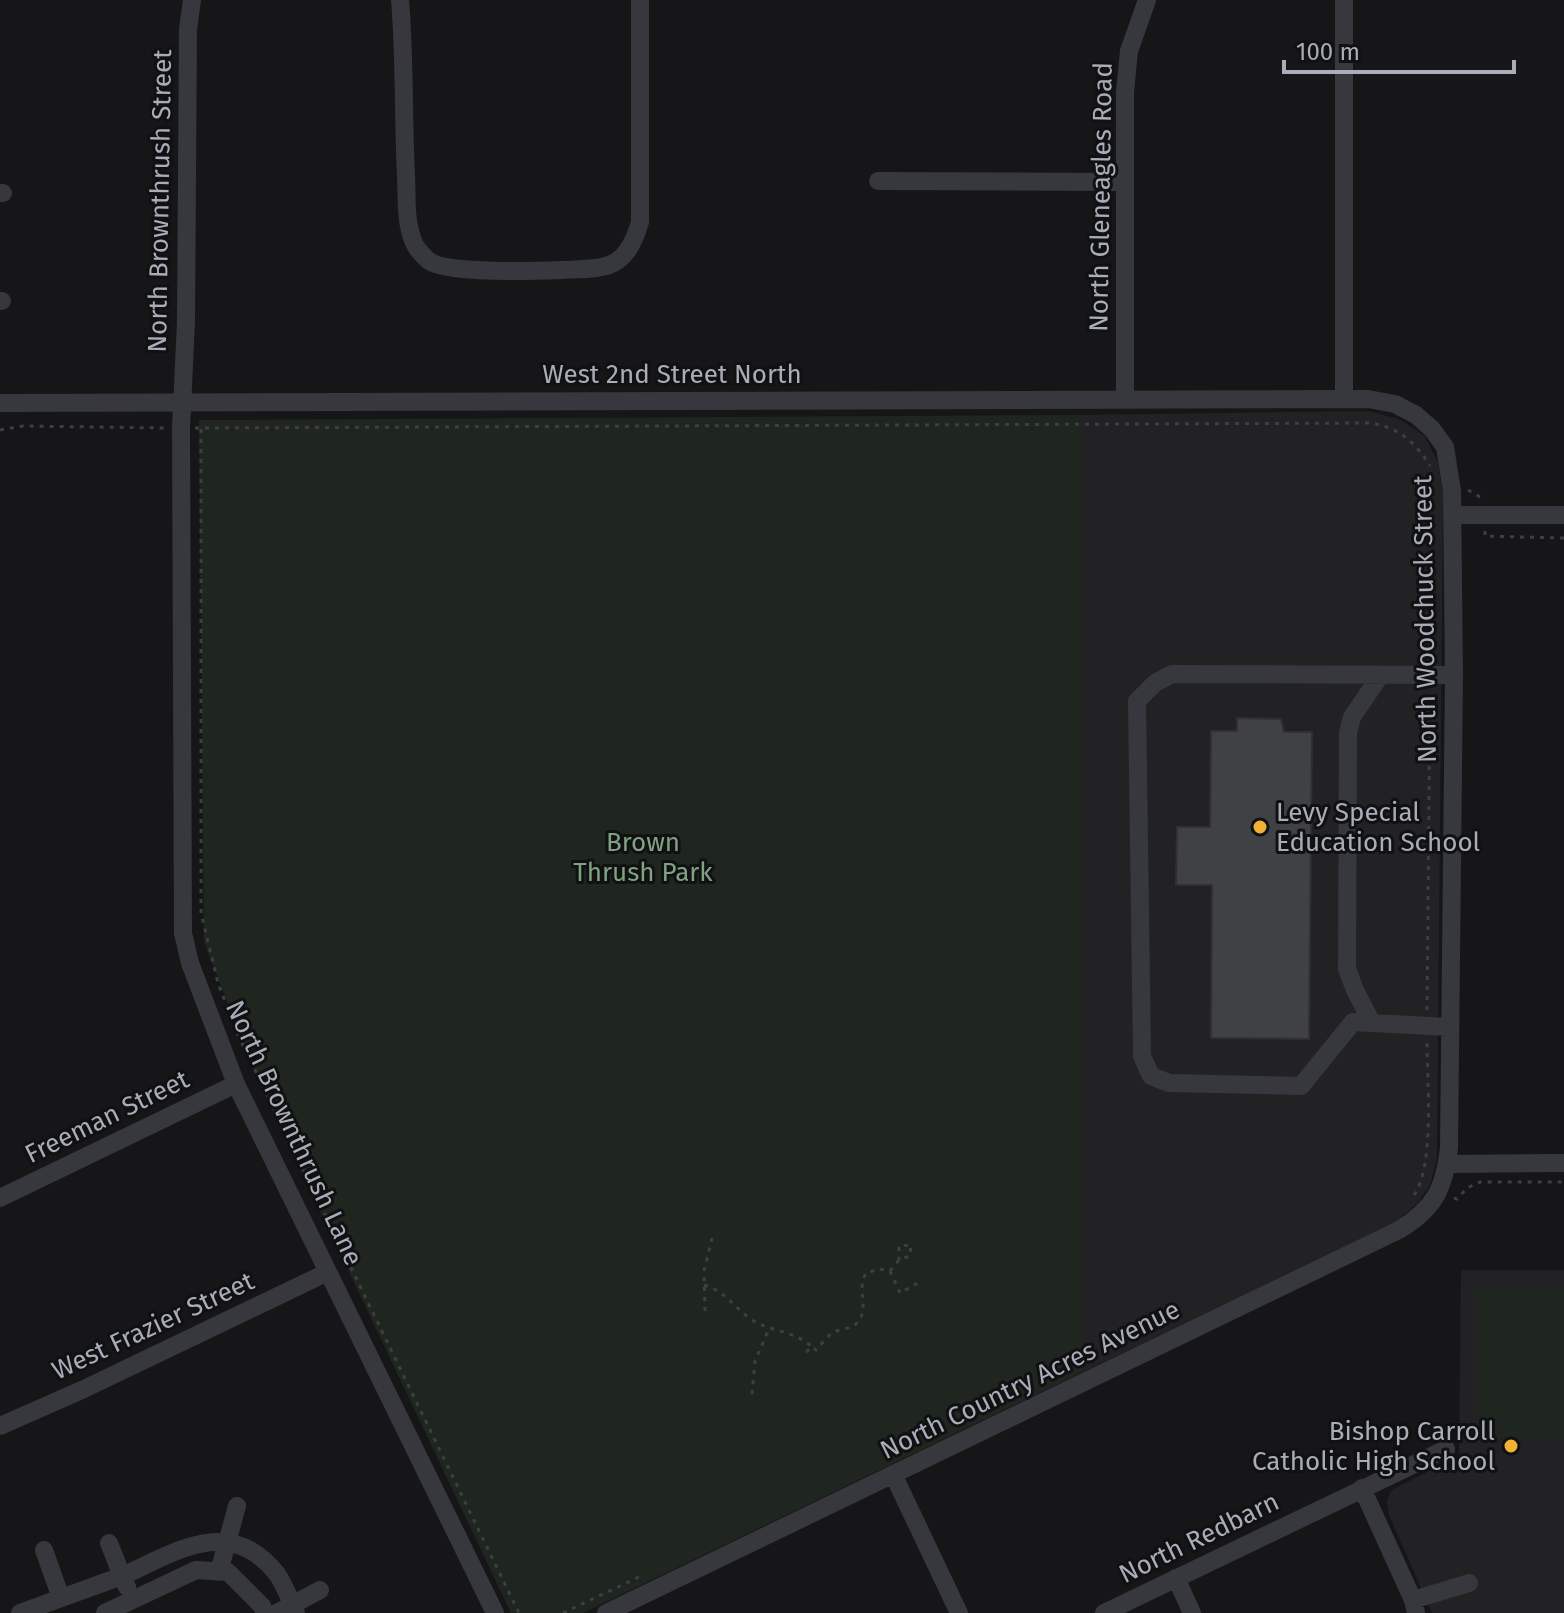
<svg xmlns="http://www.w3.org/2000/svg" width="1564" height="1613" font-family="'Fira Sans',sans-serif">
<rect width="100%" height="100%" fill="#161618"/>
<path fill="#222225" d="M1368 411 1399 419 1425 436 1438 463 1443 495 1437 1158 1430 1185 1417 1204 1394 1223 1081 1373V415Z
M1461 1270H1564V1613H1432L1389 1515 1387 1500 1392 1490 1459 1455Z"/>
<path fill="#1e261f" d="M1081 415V1373L583 1613H511L257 1078 204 942 199 420Z
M1478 1289H1564V1438L1478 1439Z"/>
<path fill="#404145" stroke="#303034" stroke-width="2" d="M1237 718 1281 719 1284 732H1312L1309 1039 1211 1038 1212 885H1176L1177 827H1210L1211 731H1237Z"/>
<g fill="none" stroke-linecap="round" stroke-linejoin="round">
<path stroke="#3d3f44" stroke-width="3" stroke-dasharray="4 6" stroke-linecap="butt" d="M195 428 1371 423C1400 428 1415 442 1430 466
M201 429V913L218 983 237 1033 519 1613
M0 430 23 426 164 428
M1468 490 1482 498
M1485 531V536L1564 538
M1430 658 1431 474
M1427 1010 1430 690
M1414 1195C1435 1165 1427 1080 1427 1042
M1454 1198 1457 1199 1467 1188 1480 1182H1564
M890 1271 899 1260 910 1256 911 1245 899 1246V1260
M890 1271 900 1293 918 1283
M704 1285C725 1291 733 1306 749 1318 769 1332 794 1330 812 1347
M705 1311 704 1271 712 1238
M806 1352 812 1347 816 1350C821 1345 827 1336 834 1332 844 1328 856 1329 861 1317 867 1301 857 1290 866 1273L880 1269 890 1271
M752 1394 755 1361 769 1329
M563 1613 641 1576"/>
<path stroke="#37383d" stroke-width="18" d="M192 0 188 29 186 322 181 428 183 933 190 963 236 1084 495 1613
M400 0C405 59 403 117 406 176 407 198 405 222 414 243 416 248 424 257 429 261 447 274 537 271 562 270 606 268 626 271 640 222V0
M878 181 1125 182
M0 193H3
M0 301H2
M1344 398V0
M1125 399V92L1129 51 1147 0
M0 403 1368 399 1395 404 1416 415 1432 429 1445 447 1452 491 1454 675 1449 1148C1444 1189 1435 1208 1399 1230L606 1613
M1452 515H1564
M1372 1023 1355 990 1347 969 1348 733 1352 717 1380 676
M1449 1027 1353 1022 1301 1086 1169 1083 1151 1076 1142 1056 1137 701 1155 683 1172 674 1454 675
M1447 1164 1564 1163
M0 1198 236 1084
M0 1426 84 1389 328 1272
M893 1474 959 1613
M1362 1488 1413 1600 1416 1613
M109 1543 122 1576C176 1552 230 1514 277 1574 285 1585 290 1601 296 1613
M44 1550 61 1598
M219 1572 237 1506
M1176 1578 1192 1613
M1413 1600 1469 1583
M20 1613 122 1576 127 1587
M105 1613 196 1570 228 1572 262 1606 265 1613
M277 1613 320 1590
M1104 1613 1446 1449"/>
</g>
<g fill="#f2b134" stroke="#111113" stroke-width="3">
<circle cx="1260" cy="827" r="8"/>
<circle cx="1511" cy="1446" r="8"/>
</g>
<g text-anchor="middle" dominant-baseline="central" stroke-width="6" stroke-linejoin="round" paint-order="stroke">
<g font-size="26" fill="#a8adb8" stroke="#111113">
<text transform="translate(1101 197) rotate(-89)">North Gleneagles Road</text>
<text transform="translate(160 201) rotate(-89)">North Brownthrush Street</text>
<text x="672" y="374">West 2nd Street North</text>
<text transform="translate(1425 619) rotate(-91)">North Woodchuck Street</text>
<text transform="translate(107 1117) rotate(-26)">Freeman Street</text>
<text transform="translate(294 1133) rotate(65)">North Brownthrush Lane</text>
<text transform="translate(153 1326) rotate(-25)">West Frazier Street</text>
<text transform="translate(1030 1380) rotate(-26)">North Country Acres Avenue</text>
<text transform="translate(1199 1538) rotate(-26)">North Redbarn</text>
</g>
<g font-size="26" fill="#a8adb8" stroke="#111113" text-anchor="start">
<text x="1276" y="812">Levy Special<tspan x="1276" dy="30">Education School</tspan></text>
<text x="1495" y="1431" text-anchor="end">Bishop Carroll<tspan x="1495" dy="30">Catholic High School</tspan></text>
</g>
<g font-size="26" fill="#7fa381" stroke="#111113">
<text x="643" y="842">Brown<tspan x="643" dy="30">Thrush Park</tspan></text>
</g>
</g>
<path d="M1284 60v12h230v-12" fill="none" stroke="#a8adb8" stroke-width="4"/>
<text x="1296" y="60" font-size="24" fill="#a8adb8" stroke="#111113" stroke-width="6" paint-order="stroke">100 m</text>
</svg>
